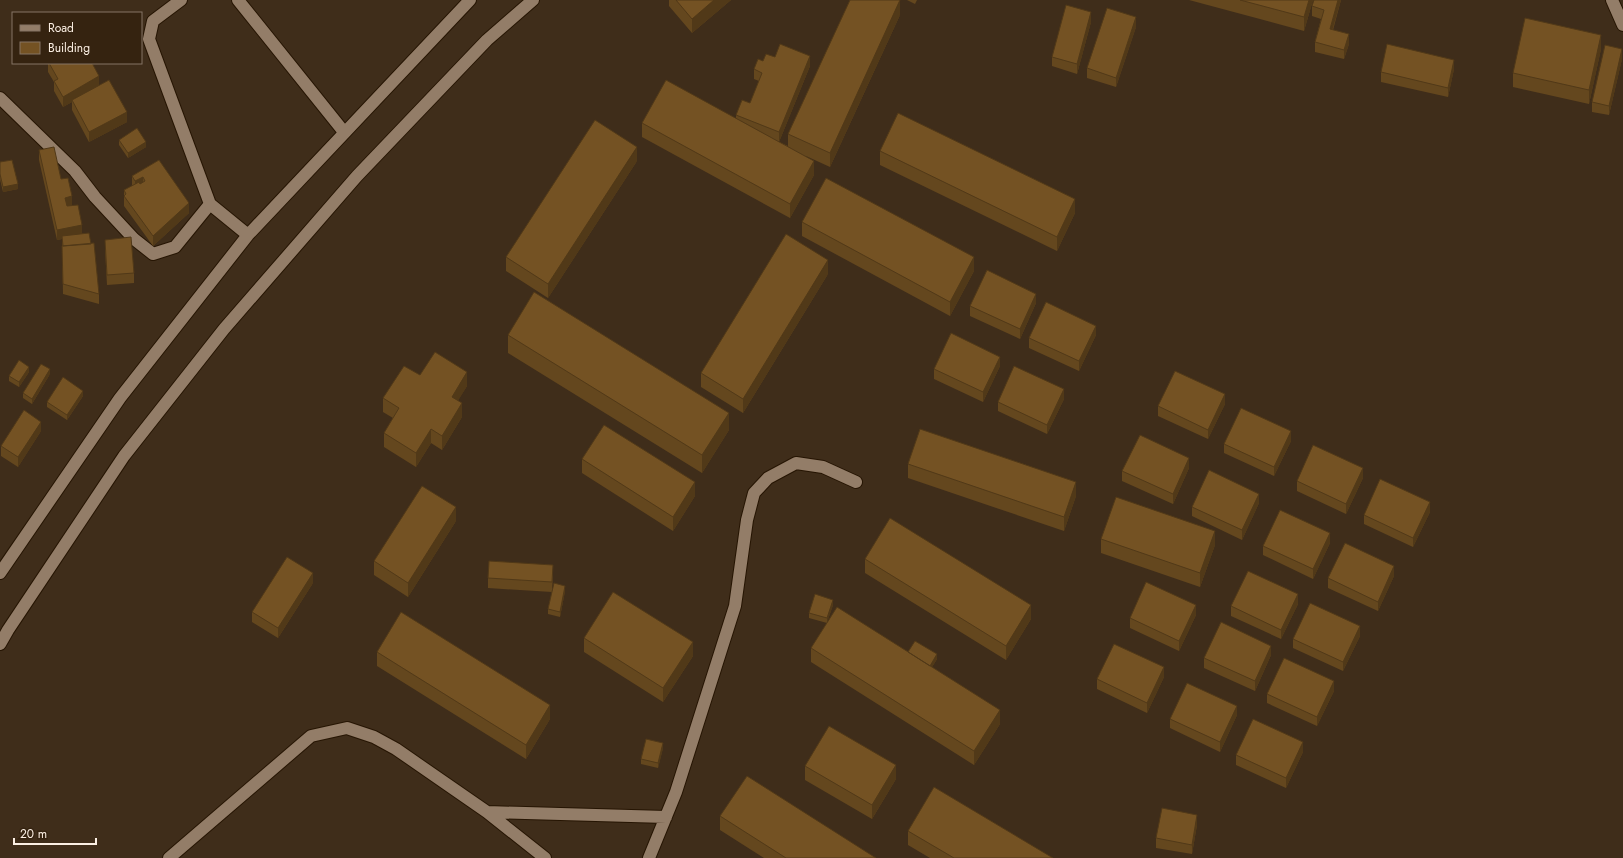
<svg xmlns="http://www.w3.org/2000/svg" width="1623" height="858" font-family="Jost,sans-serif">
<rect width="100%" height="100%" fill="#3f2d1a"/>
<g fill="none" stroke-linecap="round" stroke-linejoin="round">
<g stroke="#261503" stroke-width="14">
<path id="minor" d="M181 0 153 21 149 39 210 204 248 235
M238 0 344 132
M1612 0 1623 25
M0 98 75 171 95 197 134 239 153 254 175 247 210 204
M0 573 120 398 248 235 470 0
M0 644 8 630 124 456 224 329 357 176 487 40 533 0
M487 812 666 817
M169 858 311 736 347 728 374 737 396 749 487 812 545 858
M649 858 676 792 735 606 747 520 754 493 768 478 796 463 823 467 856 482"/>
</g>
<use href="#minor" stroke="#937d68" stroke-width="12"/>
</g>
<path fill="#64471e" d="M669 0H731L692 33 669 6Z
M907 0H917L915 4Z
M1189 0H1313L1304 31Z
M1314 0H1341L1333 30 1349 44 1344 59 1315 52V42L1321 19 1312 16V6Z
M900 15 830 167 806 156 814 175 790 218 642 137V123L736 118V115L750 103 759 81 754 79V69L763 61 775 57 810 66 779 142 788 146V134Z
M1091 22 1077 74 1052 66V57Z
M1136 27 1116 87 1087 78V68Z
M1601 49 1589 104 1513 87V73Z
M1622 59 1609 115 1592 112V102Z
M48 63H92L99 85 127 122 89 142 72 110V102L63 107 54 91V82L48 72Z
M1454 69 1448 97 1381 82V72Z
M119 140 146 147 128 158 119 145Z
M39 150 61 179 82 233 99 294V304L63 294 62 239 57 240 39 160Z
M880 151 1075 213 1057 251 880 165Z
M159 160 189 213 153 246 124 206V190L132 186V176Z
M637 161 548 298 506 271V257Z
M0 162 18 189 3 192 0 179Z
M802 222 974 271 950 316 802 236Z
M105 240 134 273V283L107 285 105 249Z
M828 274 743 413 701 387V373Z
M1036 303 1020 339 970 316V306Z
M508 335 729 430 702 473 508 353Z
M1096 335 1079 371 1029 348V338Z
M1000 366 983 402 934 379V369Z
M29 372 19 387 9 381V376Z
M50 374 32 404 23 398V393Z
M420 375 467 386 458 400 462 417 442 450 431 443 416 467 384 447V433L393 418 383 412V398Z
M83 396 67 420 47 407V402Z
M1064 399 1047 434 998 411V402Z
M1225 404 1208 439 1158 416V406Z
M41 431 18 467 1 456V446Z
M1291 441 1274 476 1224 453V444Z
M582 459 695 496 673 531 582 473Z
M908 464 1076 496 1064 531 908 478Z
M1189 468 1173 504 1122 481V471Z
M1363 478 1346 514 1297 491V481Z
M1259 503 1242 540 1192 516V507Z
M1430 512 1413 547 1364 524V515Z
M456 521 408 597 374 575V561Z
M1101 539 1215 545 1200 587 1101 553Z
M1330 543 1313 579 1263 555V546Z
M865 559 1031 619 1006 660 865 573Z
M553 575 552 591H565L560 617 548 614V609L552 592 488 588V578Z
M1394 576 1378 611 1328 588V578Z
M313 583 278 638 252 622V612Z
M1298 604 1281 639 1231 616V606Z
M833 605 827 622 908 652 937 659 932 667 1000 724 974 765 811 662V648L827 623 809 618V613Z
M1196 615 1179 651 1130 628V618Z
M1360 636 1343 671 1293 648V639Z
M584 638 693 656 663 702 584 652Z
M377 652 550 719 526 759 377 666Z
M1271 655 1255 691 1204 668V658Z
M1164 677 1147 713 1097 689V679Z
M1334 691 1317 726 1267 703V694Z
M1237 715 1220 752 1170 728V719Z
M663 748 658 768 641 764V759Z
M1303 752 1286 788 1236 765V755Z
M805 766 896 779 872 819 805 780Z
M720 816 876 858H764L720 830Z
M1197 825 1192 854 1156 848V838Z
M908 831 1053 858H930L908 845Z"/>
<path fill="#513918" d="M714 0H731L692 33V19Z
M900 0V15L830 167V153Z
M1309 0H1313L1304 31V17Z
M1338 0H1341L1330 38V29Z
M1091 12V22L1077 74V64Z
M1136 17V27L1116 87V78Z
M1349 34V44L1344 59V50Z
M1601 35V49L1589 104V90Z
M1622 49V59L1609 115V106Z
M810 56V66L779 142V132Z
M1454 60V69L1448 97V88Z
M99 76V86L72 100V102L63 107V97Z
M127 112V122L89 142V132Z
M146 142V147L128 158V153Z
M637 147V161L548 298V284Z
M814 161V175L790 218V204Z
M143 177V186L135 191V181Z
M18 184V189L3 192V187Z
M72 196V206L65 207V198Z
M1075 199V213L1057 251V237Z
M189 203V213L153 246V236Z
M82 225V234L62 236V239L57 240V230Z
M974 257V271L950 316V302Z
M828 260V274L743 413V399Z
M1036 294V303L1020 339V329Z
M1096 326V335L1079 371V361Z
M1000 357V366L983 402V392Z
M29 367V372L19 387V382Z
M50 369V374L32 404V399Z
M467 372V386L452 411V397Z
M1064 389V399L1047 434V425Z
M83 391V396L67 420V415Z
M1225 394V404L1208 439V430Z
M462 403V417L442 450V436Z
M729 413V430L702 473V455Z
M41 422V431L18 467V457Z
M431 429V443L416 467V453Z
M1291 431V441L1274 476V467Z
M1189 458V468L1173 504V494Z
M1363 468V478L1346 514V504Z
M695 482V496L673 531V517Z
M1076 482V496L1064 531V517Z
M1259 494V503L1242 540V530Z
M1430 502V512L1413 547V538Z
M456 507V521L408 597V583Z
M1215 531V545L1200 587V573Z
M1330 533V543L1313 579V569Z
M1394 566V576L1378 611V602Z
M313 573V583L278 638V628Z
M565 586V591L560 617V612Z
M1298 594V604L1281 639V630Z
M833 600V605L827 623V618Z
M1031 605V619L1006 660V646Z
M1196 605V615L1179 651V641Z
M1360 626V636L1343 671V662Z
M693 642V656L663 702V688Z
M1271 646V655L1255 691V681Z
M937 654V659L929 672V667Z
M1164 667V677L1147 713V703Z
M1334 681V691L1317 726V717Z
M550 705V719L526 759V745Z
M1237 706V715L1220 752V742Z
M1000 710V724L974 765V751Z
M1303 742V752L1286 788V778Z
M663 743V748L658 768V763Z
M896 765V779L872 819V805Z
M1197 815V825L1192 854V845Z"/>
<path fill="#745223" stroke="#513918" d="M676 0H714L692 19Z
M850 0H900L830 153 788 134Z
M1240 0H1309L1304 17Z
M1314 0H1338L1330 29 1349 34 1344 50 1315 42 1324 10 1312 6Z
M1066 5 1091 12 1077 64 1052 57Z
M1107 8 1136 17 1116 78 1087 68Z
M1525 18 1601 35 1589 90 1513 73Z
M780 44 810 56 779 132 736 115 742 100 750 103 762 73 754 69 758 59 763 61 766 54 775 57Z
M1387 44 1454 60 1448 88 1381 72Z
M1605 45 1622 49 1609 106 1592 102Z
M49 63H92L99 76 63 97 54 81 58 79Z
M109 80 127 112 89 132 72 100Z
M666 80 814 161 790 204 642 123Z
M898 113 1075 199 1057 237 880 151Z
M595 120 637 147 548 284 506 257Z
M137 128 146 142 128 153 119 140Z
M54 147 61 179 68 178 72 196 65 198 67 206 78 205 82 225 57 230 39 150Z
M12 160 18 184 3 187 0 174V162Z
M159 160 189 203 153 236 124 196 126 194 124 190 139 182 140 184 145 181 143 177 135 181 132 176Z
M826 178 974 257 950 302 802 222Z
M89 233 91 244 63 246 62 236Z
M786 234 828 260 743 399 701 373Z
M131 237 134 273 107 275 105 240Z
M94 243 99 294 63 284 62 246Z
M987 270 1036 294 1020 329 970 306Z
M534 292 729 413 702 455 508 335Z
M1046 302 1096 326 1079 361 1029 338Z
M951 333 1000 357 983 392 934 369Z
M435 352 467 372 452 397 462 403 442 436 431 429 416 453 384 433 399 408 383 398 404 366 420 375Z
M19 360 29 367 19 382 9 376Z
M41 364 50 369 32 399 23 393Z
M1014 366 1064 389 1047 425 998 402Z
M1175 371 1225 394 1208 430 1158 406Z
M63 377 83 391 67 415 47 402Z
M1241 408 1291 431 1274 467 1224 444Z
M24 410 41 422 18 457 1 446Z
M604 425 695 482 673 517 582 459Z
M920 429 1076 482 1064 517 908 464Z
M1140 435 1189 458 1173 494 1122 471Z
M1313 445 1363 468 1346 504 1297 481Z
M1209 470 1259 494 1242 530 1192 507Z
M1380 479 1430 502 1413 538 1364 515Z
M422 486 456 507 408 583 374 561Z
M1116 497 1215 531 1200 573 1101 539Z
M1280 510 1330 533 1313 569 1263 546Z
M890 518 1031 605 1006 646 865 559Z
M1345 543 1394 566 1378 602 1328 578Z
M287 557 313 573 278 628 252 612Z
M489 561 553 565 552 582 488 578Z
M1248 571 1298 594 1281 630 1231 606Z
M1146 582 1196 605 1179 641 1130 618Z
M554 583 565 586 560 612 548 609Z
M613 592 693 642 663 688 584 638Z
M815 594 833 600 827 618 809 613Z
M1310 603 1360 626 1343 662 1293 639Z
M837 607 1000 710 974 751 811 648Z
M401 612 550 705 526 745 377 652Z
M1221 622 1271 646 1255 681 1204 658Z
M915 641 937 654 930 666 908 652Z
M1114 644 1164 667 1147 703 1097 679Z
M1284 658 1334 681 1317 717 1267 694Z
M1187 683 1237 706 1220 742 1170 719Z
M1253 719 1303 742 1286 778 1236 755Z
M829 726 896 765 872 805 805 766Z
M646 739 663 743 658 763 641 759Z
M747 776 876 858H786L720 816Z
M934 787 1053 858H954L908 831Z
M1162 808 1197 815 1192 845 1156 838Z"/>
<rect x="12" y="12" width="130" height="52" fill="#352310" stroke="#857565"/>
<rect x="20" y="25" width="20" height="6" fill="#937d68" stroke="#857565"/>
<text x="48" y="32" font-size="12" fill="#fcf0e4">Road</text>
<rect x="20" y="42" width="20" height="12" fill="#745223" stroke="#857565"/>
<text x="48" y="52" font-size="12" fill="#fcf0e4">Building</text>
<path d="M14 838v6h82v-6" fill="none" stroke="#fcf0e4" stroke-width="2"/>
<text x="20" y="838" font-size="12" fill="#fcf0e4" stroke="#352310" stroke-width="3" paint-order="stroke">20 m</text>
</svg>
